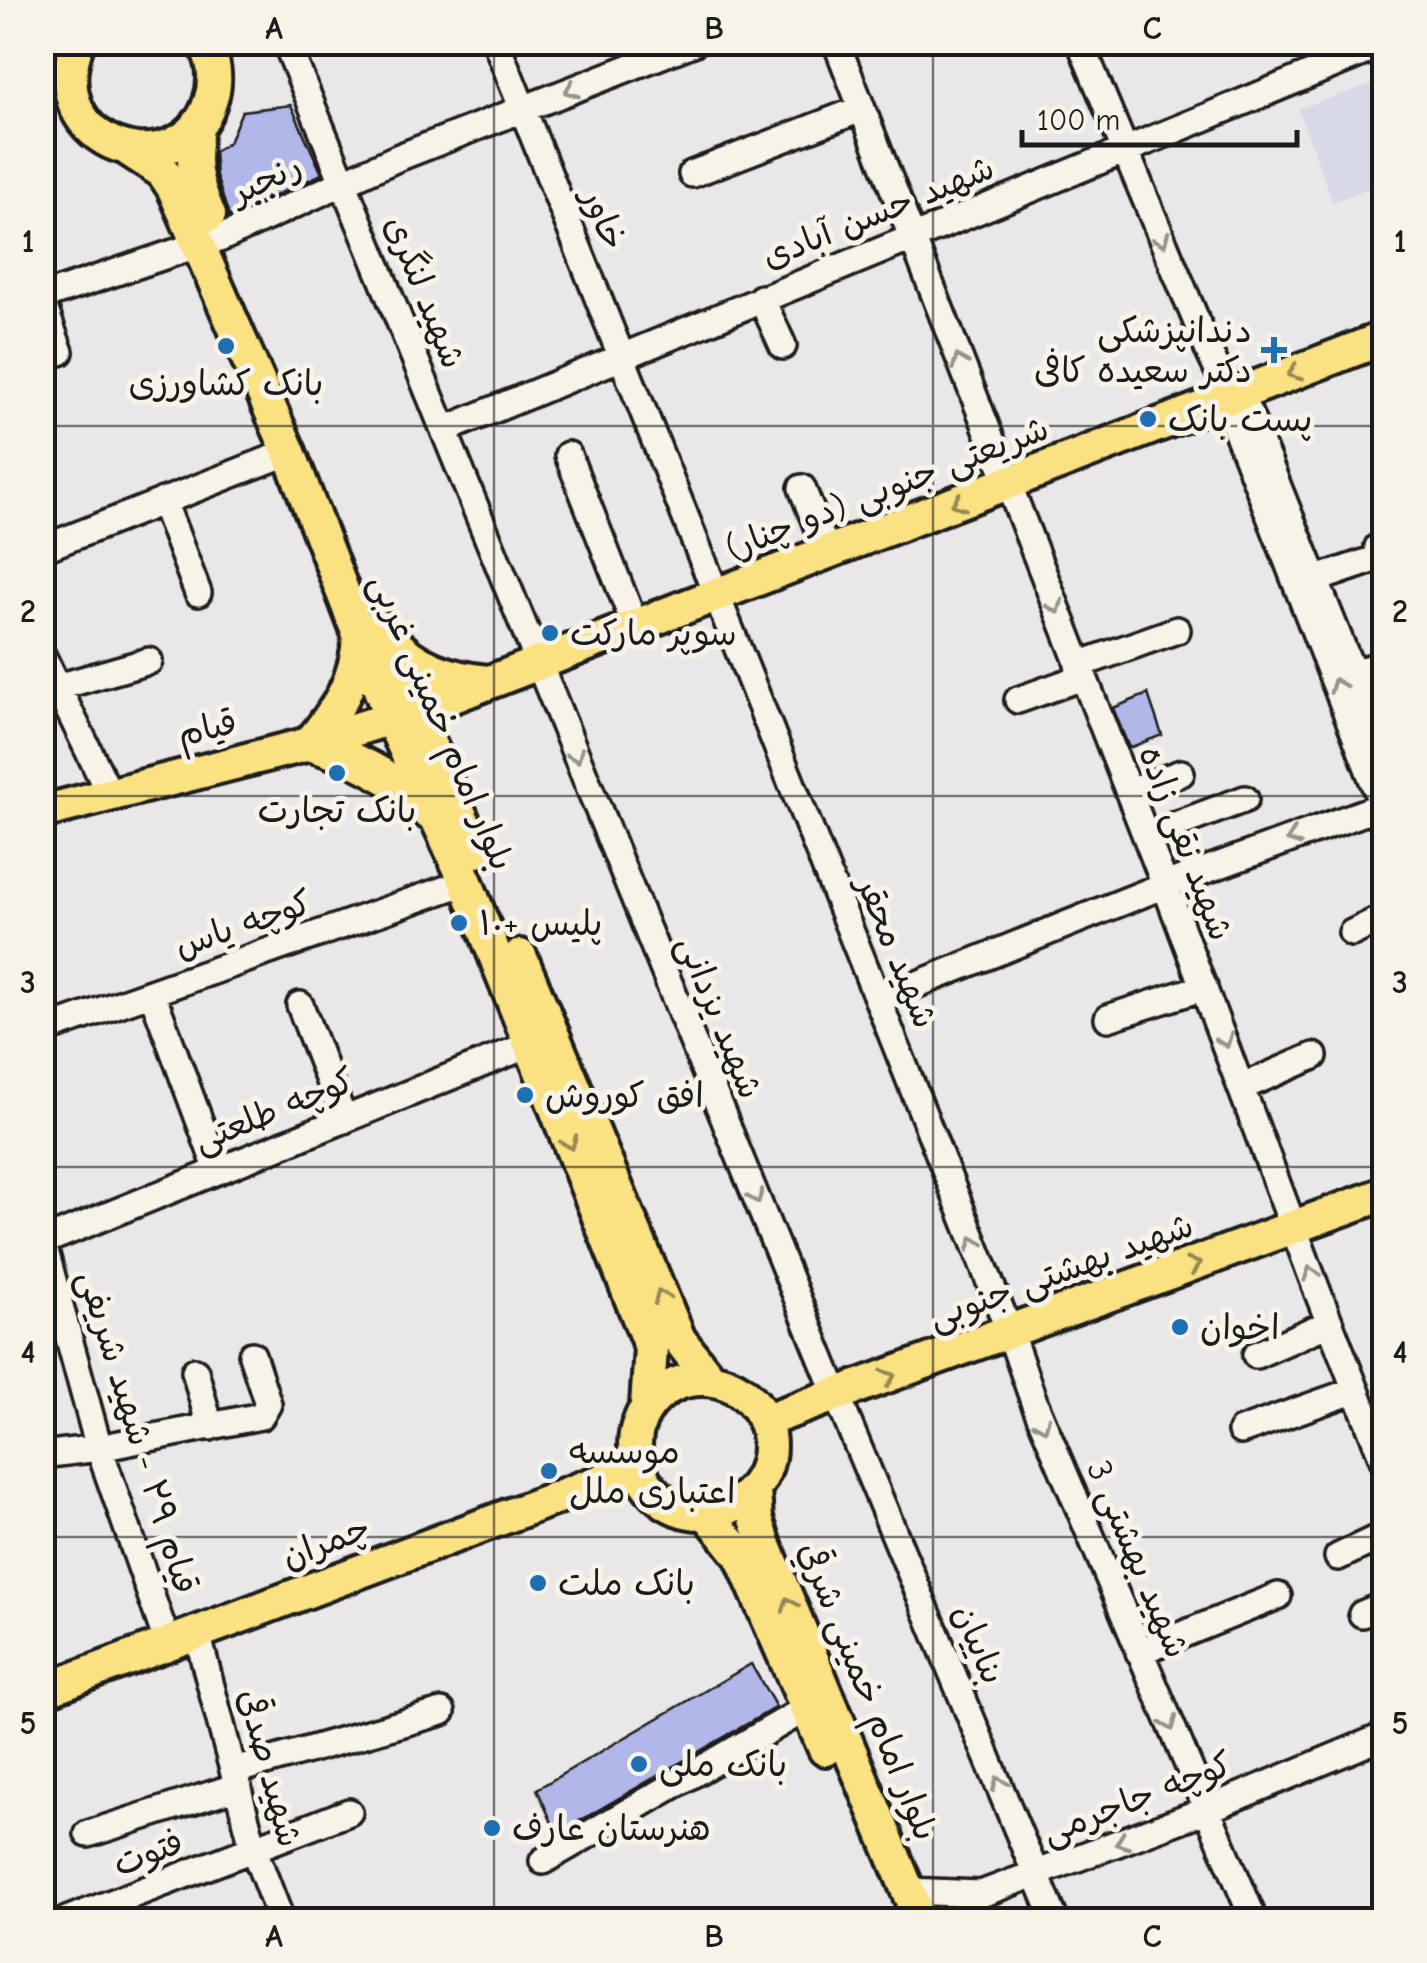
<svg xmlns="http://www.w3.org/2000/svg" width="1427" height="1963" font-family="'Comic Neue','Playpen Sans Arabic',sans-serif">
<rect width="100%" height="100%" fill="#e9e7e8"/>
<filter id="ink" filterUnits="userSpaceOnUse"><feTurbulence type="fractalNoise" baseFrequency=".01" numOctaves="2"/><feDisplacementMap in="SourceGraphic" scale="20" xChannelSelector="R" yChannelSelector="G"/><feConvolveMatrix kernelMatrix="1 2 1 2 8 2 1 2 1" color-interpolation-filters="sRGB"/></filter>
<g filter="url(#ink)">
<path fill="#d8d9e8" d="M1384 80V182L1333 202 1298 109Z"/>
<path fill="#b1b7e8" stroke="#1c1c1c" stroke-width="2.5" d="M291 105 322 174 229 217 216 176 214 152 229 142 242 111Z
M1148 694 1162 735 1129 748 1113 708Z
M751 1664 776 1707 557 1834 537 1789Z"/>
<g fill="none" stroke-linecap="round" stroke-linejoin="round">
<g stroke="#1c1c1c" stroke-width="32">
<path id="minor" d="M286 42 837 1396 1055 1920
M496 42 878 1000 1010 1333 1034 1402 1254 1920
M836 42 1165 885 1318 1293 1384 1462
M1080 42 1211 356 1231 397 1234 424 1384 809
M692 174 861 109
M219 239 397 158 695 42
M42 297 200 244
M761 298 783 346
M42 302 60 352
M1231 397 1248 412 1384 751
M444 430 1384 44
M568 455 636 628
M802 488 828 554
M163 501 198 593
M42 549 289 452
M1317 579 1384 556 1378 547
M42 655 110 795
M1078 665 1177 630
M1355 672 1384 664
M58 687 149 661
M1018 700 1083 677
M1129 792 1181 773
M1146 836 1245 799
M1352 933 1384 917
M152 993 218 1171
M878 1000 1165 885 1384 805
M300 1005 344 1120
M1108 1018 1204 987
M42 1031 466 882
M1242 1087 1314 1056
M42 1240 99 1448 168 1644
M42 1242 531 1044
M1256 1355 1329 1323
M195 1371 210 1427
M1241 1431 1356 1390
M42 1455 99 1448 261 1416 268 1404 252 1355
M1338 1557 1384 1535
M1362 1614 1384 1605
M197 1633 254 1850 281 1920
M1139 1652 1278 1596
M234 1771 442 1712
M88 1834 238 1786
M543 1861 807 1708
M907 1891 981 1894 1206 1810 1384 1736
M67 1920 349 1812"/>
</g>
<g stroke="#1c1c1c" stroke-width="40">
<path id="major" d="M78 42C36 148 181 191 210 102 217 82 215 61 204 42
M42 43 44 42
M198 124C190 163 194 179 209 215
M129 150 163 172 174 189 289 452 391 718 466 882 651 1348 647 1406
M378 626 476 851
M359 637C357 680 337 711 309 744 355 757 396 777 429 813
M389 637C414 667 449 678 487 682
M42 812 309 744 417 710 1384 338
M520 956 679 1339 710 1379
M635 1446a67 67 0 1 1 134 0a67 67 0 1 1-134 0Z
M764 1421 1384 1194
M754 1489 756 1519 766 1548 920 1920
M707 1513 741 1556 825 1749
M42 1691 638 1467"/>
</g>
<use href="#minor" stroke="#f7f3e8" stroke-width="25"/>
<use href="#major" stroke="#fae181" stroke-width="32"/>
</g>
<defs><path id="oneway-chevron" d="M-2-3.5L2.5 0L-2 3.5" fill="none" stroke-width="1.6" stroke-linecap="round" stroke-linejoin="round" transform="scale(2.5)"/></defs>
<g stroke="#94928c">
<use href="#oneway-chevron" transform="translate(571 90) rotate(159)"/>
<use href="#oneway-chevron" transform="translate(1162 240) rotate(67)"/>
<use href="#oneway-chevron" transform="translate(959 361) rotate(-111)"/>
<use href="#oneway-chevron" transform="translate(1056 607) rotate(68)"/>
<use href="#oneway-chevron" transform="translate(1337 685) rotate(-111)"/>
<use href="#oneway-chevron" transform="translate(576 756) rotate(68)"/>
<use href="#oneway-chevron" transform="translate(1293 838) rotate(160)"/>
<use href="#oneway-chevron" transform="translate(1225 1041) rotate(69)"/>
<use href="#oneway-chevron" transform="translate(756 1197) rotate(68)"/>
<use href="#oneway-chevron" transform="translate(974 1243) rotate(-112)"/>
<use href="#oneway-chevron" transform="translate(1311 1273) rotate(-109)"/>
<use href="#oneway-chevron" transform="translate(1043 1425) rotate(67)"/>
<use href="#oneway-chevron" transform="translate(1170 1724) rotate(67)"/>
<use href="#oneway-chevron" transform="translate(999 1783) rotate(-113)"/>
<use href="#oneway-chevron" transform="translate(1122 1842) rotate(160)"/>
</g>
<g stroke="#968854">
<use href="#oneway-chevron" transform="translate(1294 373) rotate(159)"/>
<use href="#oneway-chevron" transform="translate(958 503) rotate(159)"/>
<use href="#oneway-chevron" transform="translate(570 1143) rotate(68)"/>
<use href="#oneway-chevron" transform="translate(1194 1265) rotate(-20)"/>
<use href="#oneway-chevron" transform="translate(661 1296) rotate(-113)"/>
<use href="#oneway-chevron" transform="translate(889 1377) rotate(-20)"/>
<use href="#oneway-chevron" transform="translate(789 1604) rotate(-112)"/>
</g>
</g>
<path fill="none" stroke="#1c1c1c" stroke-width="2.5" stroke-opacity="0.55" d="M494 42V1920M933 42V1920M42 426H1384M42 796H1384M42 1167H1384M42 1537H1384"/>
<g fill="#1f6fb2" stroke="#f7f3e8" stroke-width="4">
<circle cx="226" cy="346" r="10"/>
<path d="M1269 335h10v10h10v10h-10v10h-10v-10h-10v-10h10z"/>
<circle cx="1148" cy="419" r="10"/>
<circle cx="550" cy="633" r="10"/>
<circle cx="337" cy="773" r="10"/>
<circle cx="459" cy="923" r="10"/>
<circle cx="525" cy="1095" r="10"/>
<circle cx="1180" cy="1327" r="10"/>
<circle cx="549" cy="1471" r="10"/>
<circle cx="538" cy="1583" r="10"/>
<circle cx="639" cy="1764" r="10"/>
<circle cx="492" cy="1828" r="10"/>
</g>
<g text-anchor="middle" dominant-baseline="central" stroke-width="10" stroke-linejoin="round" paint-order="stroke">
<g font-size="35" fill="#1c1c1c" stroke="#f7f3e8">
<text transform="translate(266 179) rotate(-25)">رنجبر</text>
<text transform="translate(878 212) rotate(-22)">شهید حسن آبادی</text>
<text transform="translate(604 219) rotate(68)">خاور</text>
<text transform="translate(425 292) rotate(68)">شهید لنگری</text>
<text transform="translate(887 488) rotate(-21)">شریعتی جنوبی (دو چنار)</text>
<text transform="translate(442 722) rotate(67)">بلوار امام خمینی غربی</text>
<text transform="translate(207 728) rotate(-14)">قیام</text>
<text transform="translate(1186 843) rotate(69)">شهید نقی زاده</text>
<text transform="translate(243 924) rotate(-19)">کوچه یاس</text>
<text transform="translate(897 952) rotate(68)">شهید محقر</text>
<text transform="translate(720 1017) rotate(68)">شهید یزدانی</text>
<text transform="translate(274 1110) rotate(-22)">کوچه طلعتی</text>
<text transform="translate(1061 1271) rotate(-20)">شهید بهشتی جنوبی</text>
<text transform="translate(138 1432) rotate(73)">قیام ۲۹ - شهید شریفی</text>
<text transform="translate(326 1542) rotate(-21)">چمران</text>
<text transform="translate(1138 1559) rotate(67)">شهید بهشتی 3</text>
<text transform="translate(979 1644) rotate(67)">بناییان</text>
<text transform="translate(868 1691) rotate(68)">بلوار امام خمینی شرقي</text>
<text transform="translate(270 1768) rotate(75)">شهید صدقی</text>
<text transform="translate(1137 1798) rotate(-21)">کوچه جاجرمی</text>
<text transform="translate(148 1853) rotate(-21)">فتوت</text>
</g>
<g font-size="35" fill="#1c1c1c" stroke="#f7f3e8" text-anchor="start">
<text x="1252" y="330" text-anchor="end">دندانپزشکی<tspan x="1252" dy="40">دکتر سعیده کافی</tspan></text>
<text x="226" y="383" text-anchor="middle">بانک کشاورزی</text>
<text x="1168" y="419">پست بانک</text>
<text x="570" y="633">سوپر مارکت</text>
<text x="337" y="810" text-anchor="middle">بانک تجارت</text>
<text x="479" y="923">پلیس +۱۰</text>
<text x="545" y="1095">افق کوروش</text>
<text x="1200" y="1327">اخوان</text>
<text x="569" y="1451">موسسه<tspan x="569" dy="40">اعتباری ملل</tspan></text>
<text x="558" y="1583">بانک ملت</text>
<text x="659" y="1764">بانک ملی</text>
<text x="512" y="1828">هنرستان عارف</text>
</g>
</g>
<rect width="1427" height="1963" fill="none" stroke="#f7f3e8" stroke-width="110"/>
<path d="M1022 130v15h275v-15" fill="none" stroke="#1c1c1c" stroke-width="5"/>
<text x="1037" y="130" font-size="30" fill="#1c1c1c" stroke="#f7f3e8" stroke-width="8" paint-order="stroke">100 m</text>
<rect x="55" y="55" width="1317" height="1853" fill="none" stroke="#1c1c1c" stroke-width="4"/>
<g font-size="32" text-anchor="middle" font-weight="bold" fill="#1c1c1c">
<text x="274" y="39">A</text>
<text x="714" y="39">B</text>
<text x="1152" y="39">C</text>
<text x="28" y="252">1</text>
<text x="1400" y="252">1</text>
<text x="28" y="622">2</text>
<text x="1400" y="622">2</text>
<text x="28" y="993">3</text>
<text x="1400" y="993">3</text>
<text x="28" y="1363">4</text>
<text x="1400" y="1363">4</text>
<text x="28" y="1734">5</text>
<text x="1400" y="1734">5</text>
<text x="274" y="1947">A</text>
<text x="714" y="1947">B</text>
<text x="1152" y="1947">C</text>
</g>
</svg>
